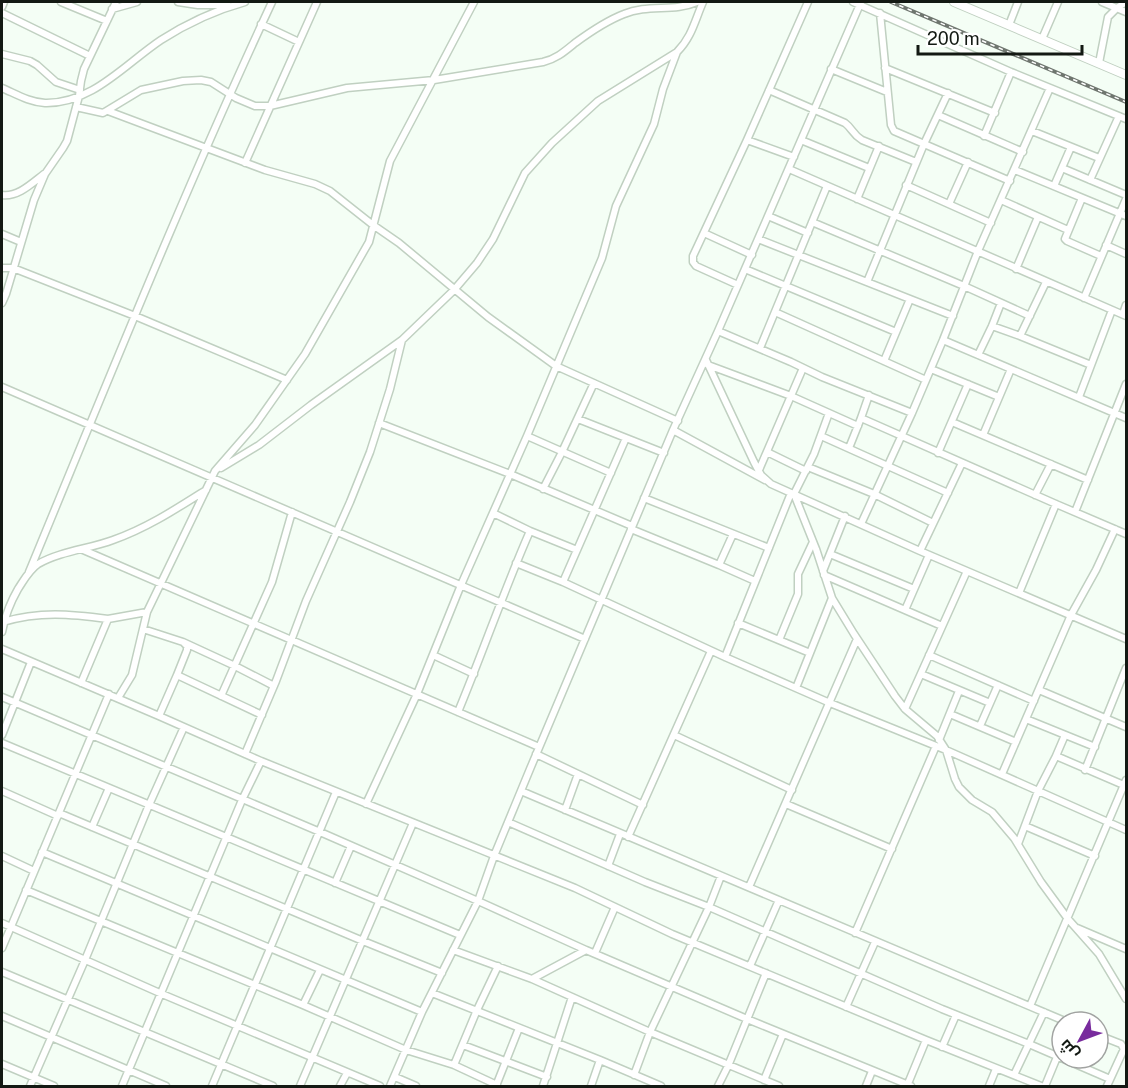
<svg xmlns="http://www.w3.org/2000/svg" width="1128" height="1088" font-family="'Public Sans',Cairo,sans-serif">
<rect width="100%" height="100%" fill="#f4fef5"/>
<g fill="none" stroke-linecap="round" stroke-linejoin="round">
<g stroke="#c0d0c1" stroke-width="9">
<path id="minor" d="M61 2 107 21
M178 2 198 5H228
M853 2 1011 72 1126 119
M1102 2 1126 12
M2 7 4 2
M112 9 137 2
M2 13 90 56
M880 13 891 125 894 131 1010 181
M261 24 299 42
M1009 25 1018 2
M1042 39 1058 2
M2 54 30 61 37 65 56 82 80 90
M1099 63 1108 17 1117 8 1126 2
M885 68 995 113
M831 69 887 92
M2 88C16 94 29 102 45 103 92 104 125 64 161 40 186 24 216 10 245 2
M769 90 845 123C853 129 852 134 862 140L916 162
M76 107 103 113 141 90 183 81 201 80 211 82 236 98 255 106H270L347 88 434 80 543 62C556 59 564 52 575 43 590 32 606 21 624 14 648 4 674 12 697 2
M108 111 265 170 315 184 330 191 373 225 399 243 488 317 556 366 678 421
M938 115 1023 152
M1032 131 1099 158
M984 136 1011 72
M747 140 794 157
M801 140 869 168
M245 163 317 2
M1062 168 1126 195
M789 169 1126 316
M1015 170 1126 216
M1090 180 1119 116
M906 185 991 223
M1054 186 1071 147
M2 195C18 197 31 184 44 174
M1082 198 1065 239 1067 241 1101 256
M857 199 879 146
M1001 200 1068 230
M949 204 968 162
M768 216 808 233
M812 222 964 286 1030 316
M704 233 752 255
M2 234 21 242
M758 239 953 316
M1106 245 1126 254
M2 268H13L135 316 287 380
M745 269 896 332
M1016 269 1038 217
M867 282 924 144 948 93
M738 285 696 266 693 262V256L747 140 808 2
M1084 298 1126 199
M2 303 6 294 34 200 45 174 63 148 67 141 79 96 81 81 84 69 116 2
M775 312 926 380
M1123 314 1126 305
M992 326 1020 336 1091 365
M718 331 791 362 822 377 912 413
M1020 336 1046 282
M943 340 1126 418
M760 348 827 186
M978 355 992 326 1001 303
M706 360 754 462 761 475 771 484 920 551 1126 639
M884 361 910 299
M708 365 791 396 858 426
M931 369 999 397
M2 387 585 639
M1079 397 1112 310
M861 418 1056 504 1126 534
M578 419 664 453
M952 422 1088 480
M379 423 510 474 632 526
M673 430 765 480
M983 435 1011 369
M527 436 611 473
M821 436 948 493
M849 448 861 418 869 395
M767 452 806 471
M938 453 968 384
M808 467 874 494 933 523
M221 468 259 445 311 405 402 340 454 290 477 263 493 239 525 173 552 143 598 101 677 52C692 37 695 20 703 2
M759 470 803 368
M543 489 562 452 594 383
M794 494 816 549 832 598 854 634 895 696 905 709 937 736 946 750 955 779 959 787 972 800 992 812 1014 838 1041 882 1068 919 1099 954 1126 999
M794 494 814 454 829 413
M1035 495 1051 464
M644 498 769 548
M1075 512 1126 384
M493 513 530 531 577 550
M861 524 912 413 943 340 978 251 1050 88
M631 529 719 565 755 581
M81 549 539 747
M920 551 962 463
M830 554 914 589
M516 563 563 582 725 657 830 703 946 750 1126 830
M719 565 733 534
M823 571 845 516
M29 572C108 381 185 189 272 2
M824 575 942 626
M563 582 626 438
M1019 593 1056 504
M905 610 929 555
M108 619 147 612
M3 622C39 611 71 614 108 619L81 683
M738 623 810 653
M143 629 183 642 187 646V650L177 675
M2 632C5 615 10 603 18 589 24 580 29 570 38 564 61 551 89 549 113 540 147 528 176 509 206 490
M779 640 798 594V574L813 542
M183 642 235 666 274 686
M2 649 159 716 261 761 575 888 672 934 926 1040 1041 1086
M433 655 474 674
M929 655 1034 701
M725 657 791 493
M921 674 990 703
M796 688 832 598
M1039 690 1126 727
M221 696 272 582 292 512
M2 697 320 832 478 901 586 950
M118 698 132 675 147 612 215 471 255 425 305 354 369 242 390 161 474 2
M905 709 967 571
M458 712C483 652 504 590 530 531
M950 714 1016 742
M159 716 177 675 262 715
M1026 719 1095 747
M980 726 998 685
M2 735 31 662
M674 735 792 790
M939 740 959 691
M2 743 460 935
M245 754 276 681 306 601 350 502 370 452 390 389 402 340
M536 754 643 805
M1056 756 1126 786
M1085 770 1126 668
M1002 774 1071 615 1096 570 1115 529
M2 791 58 816
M521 791 1067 1022
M366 804 417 694 461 585 527 436 602 258 616 206 654 124 663 89 677 52
M786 804 892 849
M565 810 578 774
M59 813 363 941 442 973
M508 822 645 882 709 907 942 1009 1029 1044 1110 1079
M1025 826 1095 856
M92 827 109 788
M628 837 711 651
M1018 844 1038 791 1056 756 1065 735
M42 852 422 1012
M2 856 34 871
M608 866 620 834
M335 883 351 846
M749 887 857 639
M26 890 303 1005 406 1050 454 1065 497 1085
M2 923 162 994 380 1086
M1077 928 1126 949
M855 933 936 746
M2 948 109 694
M453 950 532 979 586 950 747 1019 911 1086
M595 953 615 907
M750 966 779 900
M2 972 273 1086
M532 979 650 1032 779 1086
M432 993 600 1060 661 1086
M303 1005 320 970
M1030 1006 1126 780
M846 1007 875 942
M2 1016 166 1086
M1098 1035 1121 1044 1124 1049 1107 1086
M463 1045 547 1077
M942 1047 956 1015
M2 1064 54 1086
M454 1065 477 1010 498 966
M634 1075 650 1032 709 907 721 876
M1014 1075 1044 1012
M395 1077 416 1086
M764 1080 783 1034
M30 1086 85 960 149 805 184 727
M122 1086 242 800 261 761
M212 1086 336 792
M300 1086 413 823
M340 1086 347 1073
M390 1086 422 1012 478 901 494 856 530 769 673 430 718 331 861 2
M496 1086 519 1028
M543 1086 572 997
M591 1086 600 1060
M718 1086 728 1066 766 973
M866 1086 872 1071
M907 1086 926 1040
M989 1086 996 1069
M1045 1086 1062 1045"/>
</g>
<g stroke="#c0d0c1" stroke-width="10">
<path id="tertiary" d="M954 2 1126 75"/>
</g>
<use href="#minor" stroke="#fff" stroke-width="6"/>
<use href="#tertiary" stroke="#fff" stroke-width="8"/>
<g stroke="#6f766f" stroke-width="4">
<path id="rail" d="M891 2 1126 102"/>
</g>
<use href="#rail" stroke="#fff" stroke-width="1.5" stroke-dasharray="4.5" stroke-linecap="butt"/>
</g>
<rect width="1128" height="1088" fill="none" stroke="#131913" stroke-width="6"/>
<g transform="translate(1080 1040) rotate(229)"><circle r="28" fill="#ffffff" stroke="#a1a3a1" stroke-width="1.5"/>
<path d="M0-4.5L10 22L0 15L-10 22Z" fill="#782b9d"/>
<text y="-9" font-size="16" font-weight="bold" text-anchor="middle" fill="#131913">ش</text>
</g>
<path d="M918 45v9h164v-9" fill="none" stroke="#131913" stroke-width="3"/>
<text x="927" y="45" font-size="18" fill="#131913" stroke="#ffffff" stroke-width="4.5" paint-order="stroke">200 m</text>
</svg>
